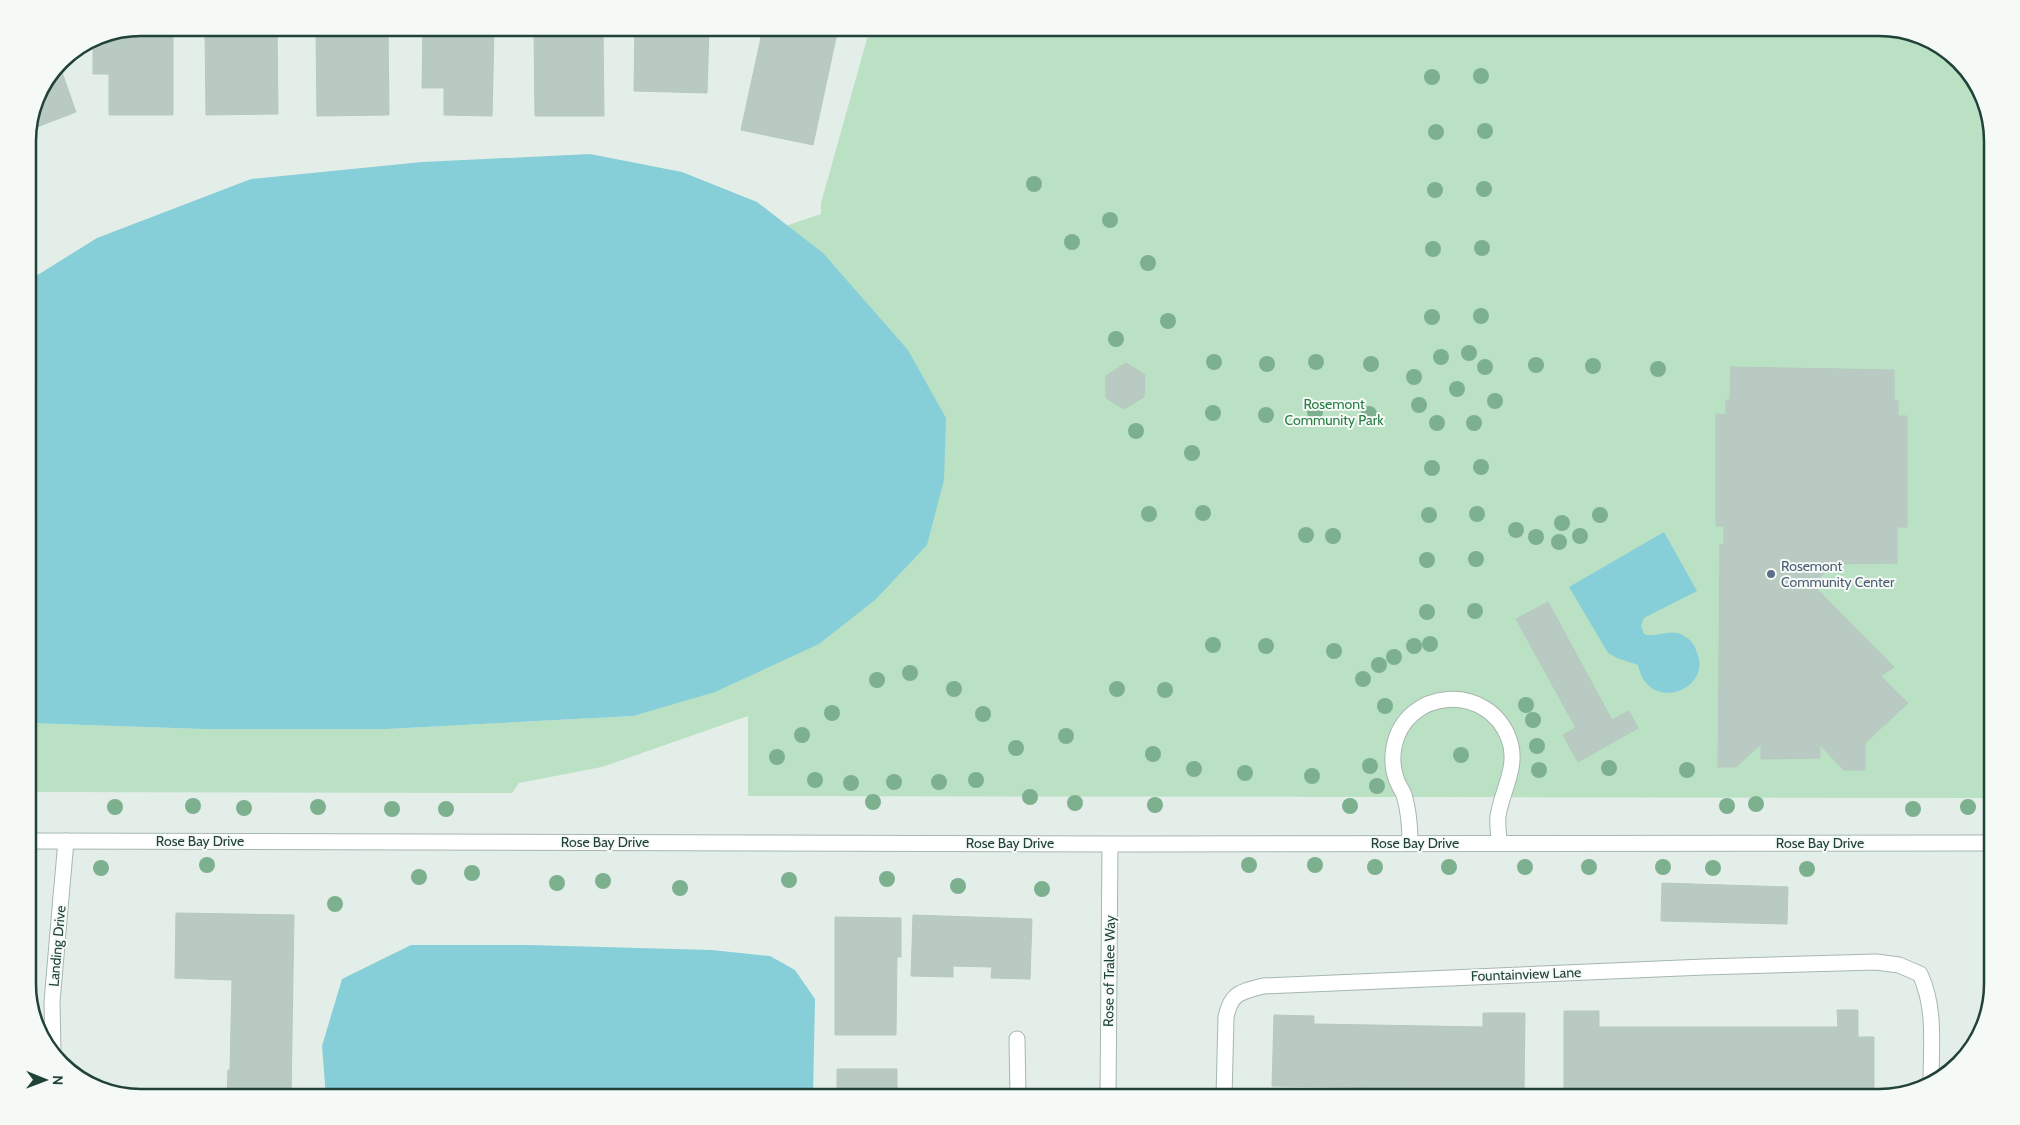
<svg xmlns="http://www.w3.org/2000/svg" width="2020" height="1125" font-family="Cabin,sans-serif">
<rect width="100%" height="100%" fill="#e4eee9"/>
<path fill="#bbe1c4" d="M870 28H1878L1935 43 1977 84 1992 134V798L748 796V716L602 767 519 783 512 793 28 792V723L203 729H387L633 716 755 236 821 214V203Z"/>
<path fill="#87cfd8" d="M590 154 682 172 757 202 823 253 908 350 946 418 944 480 927 545 875 600 819 644 715 692 633 716 387 729H203L28 723V281L97 238 251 179 422 162Z
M1664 532 1697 591 1644 618 1641 626 1644 634C1657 639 1670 627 1684 636 1690 639 1694 644 1696 650 1715 690 1648 715 1638 665L1617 658 1608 653 1569 587Z
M411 945H529L712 950 770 956 795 970 815 999 813 1097H326L322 1046 342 979Z"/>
<path fill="#b9cac2" stroke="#b5c9c0" d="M142 28H173V115H109V74H93V40L98 36Z
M205 28H277L278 114 206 115Z
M316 28H388L389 115 317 116Z
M423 28H494L492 116 444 115V88H422Z
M534 28H603L604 116H535Z
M635 28H709L707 93 634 91Z
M763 28H809L837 33 813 145 741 130Z
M59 64 76 112 29 130 36 98Z
M1126 363 1145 375 1144 397 1124 409 1106 398V376Z
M1731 367 1894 370V401H1898V416H1907V527H1897V563L1834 564 1812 584 1894 667 1881 676 1908 703 1865 743V770H1844L1820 745V758L1761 759V744L1736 767H1718L1720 544 1724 545V526H1716V414L1726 415V400H1730Z
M1548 602 1612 720 1629 711 1638 728 1578 762 1563 735 1576 728 1516 619Z
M1662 883 1788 887 1787 924 1661 921Z
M176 913 294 915 291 1097H227L228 1070H230L232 980 175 978Z
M913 915 1032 919 1030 979 991 978 992 967 953 966V977L911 976Z
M835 917 901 918V957H897L896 1035H835Z
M1837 1010H1858V1037H1874V1097H1818V1094H1777V1097H1739V1093H1698V1097H1564V1011H1599V1027H1838Z
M1483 1013H1525L1524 1090 1272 1086 1274 1015 1314 1016V1024L1483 1027Z
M837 1069H897V1097H837Z"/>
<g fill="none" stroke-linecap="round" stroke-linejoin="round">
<g stroke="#a6b7b0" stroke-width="17">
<path id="service" d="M1410 843C1410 826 1409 811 1404 795 1402 790 1399 786 1397 781 1393 771 1392 758 1394 747 1405 688 1488 682 1509 739 1519 766 1502 790 1498 816 1497 825 1499 834 1499 843
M61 897 66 841"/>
</g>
<g stroke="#a6b7b0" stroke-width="17">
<path id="minor" d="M1017 1039 1018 1097
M53 1051 52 1002 61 897
M1224 1097 1226 1017C1231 993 1240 992 1263 986L1704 967 1876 962 1899 965 1920 974C1936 1008 1931 1046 1931 1083"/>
</g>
<g stroke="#a6b7b0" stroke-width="17">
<path id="tertiary" d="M28 841 1129 844 1992 843
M1108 1097 1110 844"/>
</g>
<use href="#service" stroke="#fff" stroke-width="15"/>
<use href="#minor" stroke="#fff" stroke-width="15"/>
<use href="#tertiary" stroke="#fff" stroke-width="15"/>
</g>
<g fill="#7cb08f">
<circle cx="1481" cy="76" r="8"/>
<circle cx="1432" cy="77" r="8"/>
<circle cx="1485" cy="131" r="8"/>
<circle cx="1436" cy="132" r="8"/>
<circle cx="1034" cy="184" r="8"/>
<circle cx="1484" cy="189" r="8"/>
<circle cx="1435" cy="190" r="8"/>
<circle cx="1110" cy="220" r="8"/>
<circle cx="1072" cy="242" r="8"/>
<circle cx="1482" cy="248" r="8"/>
<circle cx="1433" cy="249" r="8"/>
<circle cx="1148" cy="263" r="8"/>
<circle cx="1481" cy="316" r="8"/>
<circle cx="1432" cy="317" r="8"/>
<circle cx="1168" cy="321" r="8"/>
<circle cx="1116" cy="339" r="8"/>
<circle cx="1469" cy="353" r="8"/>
<circle cx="1441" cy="357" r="8"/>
<circle cx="1214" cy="362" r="8"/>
<circle cx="1316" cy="362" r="8"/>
<circle cx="1267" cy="364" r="8"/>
<circle cx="1371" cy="364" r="8"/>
<circle cx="1536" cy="365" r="8"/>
<circle cx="1593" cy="366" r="8"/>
<circle cx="1485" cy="367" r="8"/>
<circle cx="1658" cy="369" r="8"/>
<circle cx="1414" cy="377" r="8"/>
<circle cx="1457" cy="389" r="8"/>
<circle cx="1495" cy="401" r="8"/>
<circle cx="1419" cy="405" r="8"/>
<circle cx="1315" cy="412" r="8"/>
<circle cx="1213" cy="413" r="8"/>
<circle cx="1369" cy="414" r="8"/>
<circle cx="1266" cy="415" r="8"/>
<circle cx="1437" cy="423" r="8"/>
<circle cx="1474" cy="423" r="8"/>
<circle cx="1136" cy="431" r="8"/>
<circle cx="1192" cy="453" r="8"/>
<circle cx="1481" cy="467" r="8"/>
<circle cx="1432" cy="468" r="8"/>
<circle cx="1203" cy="513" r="8"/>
<circle cx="1149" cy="514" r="8"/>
<circle cx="1477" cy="514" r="8"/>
<circle cx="1429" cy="515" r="8"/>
<circle cx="1600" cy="515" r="8"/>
<circle cx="1562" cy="523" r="8"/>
<circle cx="1516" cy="530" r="8"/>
<circle cx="1306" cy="535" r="8"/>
<circle cx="1333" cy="536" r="8"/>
<circle cx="1580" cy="536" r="8"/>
<circle cx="1536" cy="537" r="8"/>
<circle cx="1559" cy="542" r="8"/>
<circle cx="1476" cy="559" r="8"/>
<circle cx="1427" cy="560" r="8"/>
<circle cx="1475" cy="611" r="8"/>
<circle cx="1427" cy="612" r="8"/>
<circle cx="1430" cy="644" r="8"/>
<circle cx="1213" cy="645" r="8"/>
<circle cx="1266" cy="646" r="8"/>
<circle cx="1414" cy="646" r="8"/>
<circle cx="1334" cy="651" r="8"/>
<circle cx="1394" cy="657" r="8"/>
<circle cx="1379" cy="665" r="8"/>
<circle cx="910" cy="673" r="8"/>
<circle cx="1363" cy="679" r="8"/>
<circle cx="877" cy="680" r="8"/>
<circle cx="954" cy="689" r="8"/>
<circle cx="1117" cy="689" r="8"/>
<circle cx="1165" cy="690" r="8"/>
<circle cx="1526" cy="705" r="8"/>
<circle cx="1385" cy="706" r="8"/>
<circle cx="832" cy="713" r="8"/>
<circle cx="983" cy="714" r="8"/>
<circle cx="1533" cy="720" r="8"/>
<circle cx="802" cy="735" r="8"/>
<circle cx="1066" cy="736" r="8"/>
<circle cx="1537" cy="746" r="8"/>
<circle cx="1016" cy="748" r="8"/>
<circle cx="1153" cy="754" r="8"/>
<circle cx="1461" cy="755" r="8"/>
<circle cx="777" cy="757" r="8"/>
<circle cx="1370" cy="766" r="8"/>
<circle cx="1609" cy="768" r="8"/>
<circle cx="1194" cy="769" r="8"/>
<circle cx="1539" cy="770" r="8"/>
<circle cx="1687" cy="770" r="8"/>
<circle cx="1245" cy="773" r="8"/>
<circle cx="1312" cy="776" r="8"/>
<circle cx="815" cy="780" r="8"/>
<circle cx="976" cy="780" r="8"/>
<circle cx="894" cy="782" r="8"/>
<circle cx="939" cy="782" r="8"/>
<circle cx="851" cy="783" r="8"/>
<circle cx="1377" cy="786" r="8"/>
<circle cx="1030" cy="797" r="8"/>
<circle cx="873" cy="802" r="8"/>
<circle cx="1075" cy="803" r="8"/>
<circle cx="1756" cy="804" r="8"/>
<circle cx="1155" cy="805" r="8"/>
<circle cx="193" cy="806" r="8"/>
<circle cx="1350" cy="806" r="8"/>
<circle cx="1727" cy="806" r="8"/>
<circle cx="115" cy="807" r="8"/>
<circle cx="318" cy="807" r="8"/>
<circle cx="1968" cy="807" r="8"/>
<circle cx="244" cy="808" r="8"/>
<circle cx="392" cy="809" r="8"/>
<circle cx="446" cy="809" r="8"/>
<circle cx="1913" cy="809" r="8"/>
<circle cx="207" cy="865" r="8"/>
<circle cx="1249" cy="865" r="8"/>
<circle cx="1315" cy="865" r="8"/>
<circle cx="1375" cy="867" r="8"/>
<circle cx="1449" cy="867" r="8"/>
<circle cx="1525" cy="867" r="8"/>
<circle cx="1589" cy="867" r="8"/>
<circle cx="1663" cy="867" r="8"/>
<circle cx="101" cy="868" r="8"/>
<circle cx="1713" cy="868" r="8"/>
<circle cx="1807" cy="869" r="8"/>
<circle cx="472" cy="873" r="8"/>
<circle cx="419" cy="877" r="8"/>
<circle cx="887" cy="879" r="8"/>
<circle cx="789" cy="880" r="8"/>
<circle cx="603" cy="881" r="8"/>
<circle cx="557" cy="883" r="8"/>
<circle cx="958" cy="886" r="8"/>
<circle cx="680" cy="888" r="8"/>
<circle cx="1042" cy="889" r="8"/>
<circle cx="335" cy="904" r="8"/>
</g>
<circle fill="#5c6f8a" stroke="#f5faf7" stroke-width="2" cx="1771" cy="574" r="5"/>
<g text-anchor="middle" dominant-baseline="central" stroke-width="4" stroke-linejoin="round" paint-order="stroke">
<g font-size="14" fill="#277d45" stroke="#f5faf7">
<text x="1334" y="404">Rosemont<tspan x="1334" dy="16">Community Park</tspan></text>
</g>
<g font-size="14" fill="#4e5e75" stroke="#f5faf7" text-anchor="start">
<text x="1781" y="566">Rosemont<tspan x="1781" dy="16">Community Center</tspan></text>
</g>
<g font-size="14" fill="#214238" stroke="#f5faf7">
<text x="200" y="841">Rose Bay Drive</text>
<text x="605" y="842">Rose Bay Drive</text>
<text x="1010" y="843">Rose Bay Drive</text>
<text x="1415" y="843">Rose Bay Drive</text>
<text x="1820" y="843">Rose Bay Drive</text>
<text transform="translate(57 946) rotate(-85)">Landing Drive</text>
<text transform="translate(1109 971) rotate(-89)">Rose of Tralee Way</text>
<text transform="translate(1526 974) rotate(-2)">Fountainview Lane</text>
</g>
</g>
<path d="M0 0H2020V1125H0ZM141 36H1879A105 105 0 0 1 1984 141V984A105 105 0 0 1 1879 1089H141A105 105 0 0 1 36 984V141A105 105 0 0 1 141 36Z" fill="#f5faf7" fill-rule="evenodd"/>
<path fill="none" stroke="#214238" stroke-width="2.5" d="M141 36H1879A105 105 0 0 1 1984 141V984A105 105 0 0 1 1879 1089H141A105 105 0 0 1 36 984V141A105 105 0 0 1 141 36Z"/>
<g transform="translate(45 1080) rotate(91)" stroke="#f5faf7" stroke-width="4" paint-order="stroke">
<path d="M0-4L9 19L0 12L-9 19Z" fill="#214238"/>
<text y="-8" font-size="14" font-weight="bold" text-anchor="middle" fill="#214238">N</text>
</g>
</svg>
